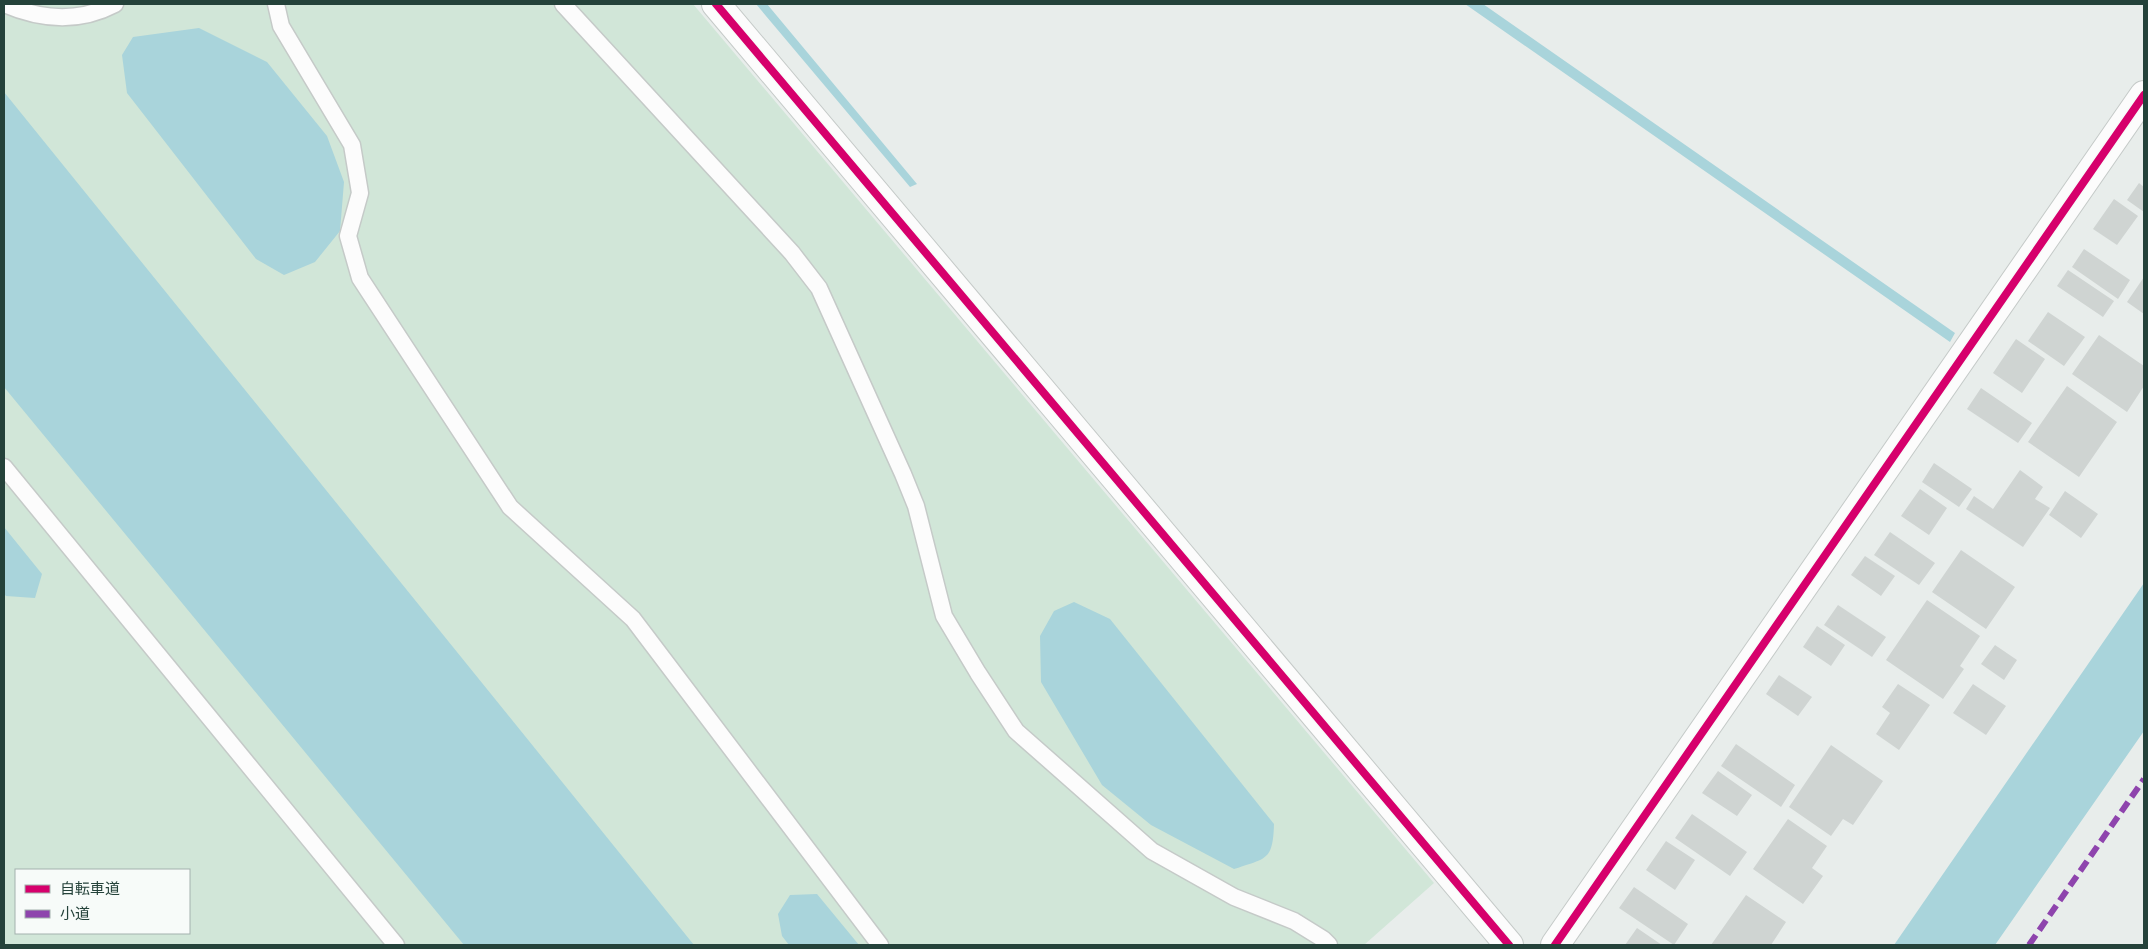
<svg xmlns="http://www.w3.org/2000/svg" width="2148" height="949" font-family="'DejaVu Sans','Noto Sans JP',sans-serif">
<rect width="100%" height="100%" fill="#e8edeb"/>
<path fill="#d1e6d8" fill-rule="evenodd" d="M4 4H693L1434 883 1364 945H4ZM16 870H189V933H16Z"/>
<path fill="#a9d4db" d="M756 4H767L917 184 910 187Z
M1465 4H1483L1955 333 1950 342Z
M199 28 267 62 327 136 344 182 340 231 315 262 284 275 256 259 127 93 122 55 133 37Z
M4 92 694 945H464L4 387Z
M4 527 42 574 35 598 6 596 4 594Z
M2144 583V731L1995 945H1894Z
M1074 602 1110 619 1274 824C1273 861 1266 858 1234 869L1151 825 1102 785 1041 682 1040 636 1054 611Z
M817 894 859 945H789L782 936 778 914 790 895Z"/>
<path fill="#cfd4d2" d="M2139 183 2144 187V212L2127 200Z
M2114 199 2138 216 2117 245 2093 229Z
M2084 249 2130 280 2118 299 2072 267Z
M2068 270 2114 301 2103 317 2057 286Z
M2144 277V314L2127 302Z
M2048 312 2085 337 2064 366 2028 341Z
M2099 335 2144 366V386L2127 412 2072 374Z
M2016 339 2045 359 2022 393 1993 373Z
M2067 386 2117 422 2079 477 2028 442Z
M1981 388 2032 423 2018 443 1967 409Z
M1934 463 1972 489 1959 507 1922 482Z
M2020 470 2043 487 2035 499 2050 508 2023 547 1966 509 1974 496 1993 509Z
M1920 489 1947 508 1929 535 1901 516Z
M2065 491 2098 514 2081 538 2049 515Z
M1890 532 1935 563 1919 585 1874 555Z
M1961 550 2015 587 1986 629 1932 592Z
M1865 556 1895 576 1881 596 1851 575Z
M1927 600 1980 636 1960 666 1964 669 1943 699 1886 660Z
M1838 605 1886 637 1872 657 1824 625Z
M1817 626 1845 645 1831 666 1803 647Z
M1995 645 2017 660 2004 680 1981 664Z
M1779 675 1812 697 1798 716 1766 694Z
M1898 684 1930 705 1899 750 1876 734 1890 713 1882 707Z
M1973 684 2006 706 1986 735 1953 713Z
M1736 744 1795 785 1781 807 1721 766Z
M1831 745 1883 781 1853 825 1843 819 1831 836 1789 807Z
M1718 771 1752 795 1737 816 1702 793Z
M1692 814 1747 852 1730 876 1675 838Z
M1788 819 1827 846 1812 868 1823 876 1803 904 1753 869Z
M1666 841 1695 860 1675 890 1646 870Z
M1634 887 1688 924 1674 945 1619 908Z
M1746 895 1786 922 1771 945H1711Z
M1637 928 1662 945H1625Z"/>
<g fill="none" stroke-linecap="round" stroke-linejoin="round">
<g stroke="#c5cac8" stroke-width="19">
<path id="service" d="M4 4C41 20 79 23 115 4
M276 4 281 26 352 145 360 193 348 236 360 278 510 507 633 619 880 945
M563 4 792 253 819 288 903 474 916 506 944 616 978 673 1016 731 1152 851 1234 897 1294 921 1323 939 1329 945
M4 467 396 945"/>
</g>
<g stroke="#c5cac8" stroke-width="30">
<path id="tertiary" d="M716 4 1509 945
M1555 945 2144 95"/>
</g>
<use href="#service" stroke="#fcfcfc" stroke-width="16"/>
<use href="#tertiary" stroke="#fcfcfc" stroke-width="28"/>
<path stroke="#8e44ad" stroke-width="6" stroke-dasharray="12 6" stroke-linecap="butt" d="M2029 945 2144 779"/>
<g stroke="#f7fbf9" stroke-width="11">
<path id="cycleway" d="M716 4 1509 945
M1555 945 2144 95"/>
</g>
<use href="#cycleway" stroke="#d6006c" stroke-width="8"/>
</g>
<rect width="2148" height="949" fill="none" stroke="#24423a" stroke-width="10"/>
<rect x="15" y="869" width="175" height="65" fill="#f7fbf9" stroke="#a3b1ad"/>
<rect x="25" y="885" width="25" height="8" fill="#d6006c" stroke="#a3b1ad"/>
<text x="60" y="894" font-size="15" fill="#24423a">自転車道</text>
<rect x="25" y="910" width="25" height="8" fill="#8e44ad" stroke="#a3b1ad"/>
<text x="60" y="919" font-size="15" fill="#24423a">小道</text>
</svg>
